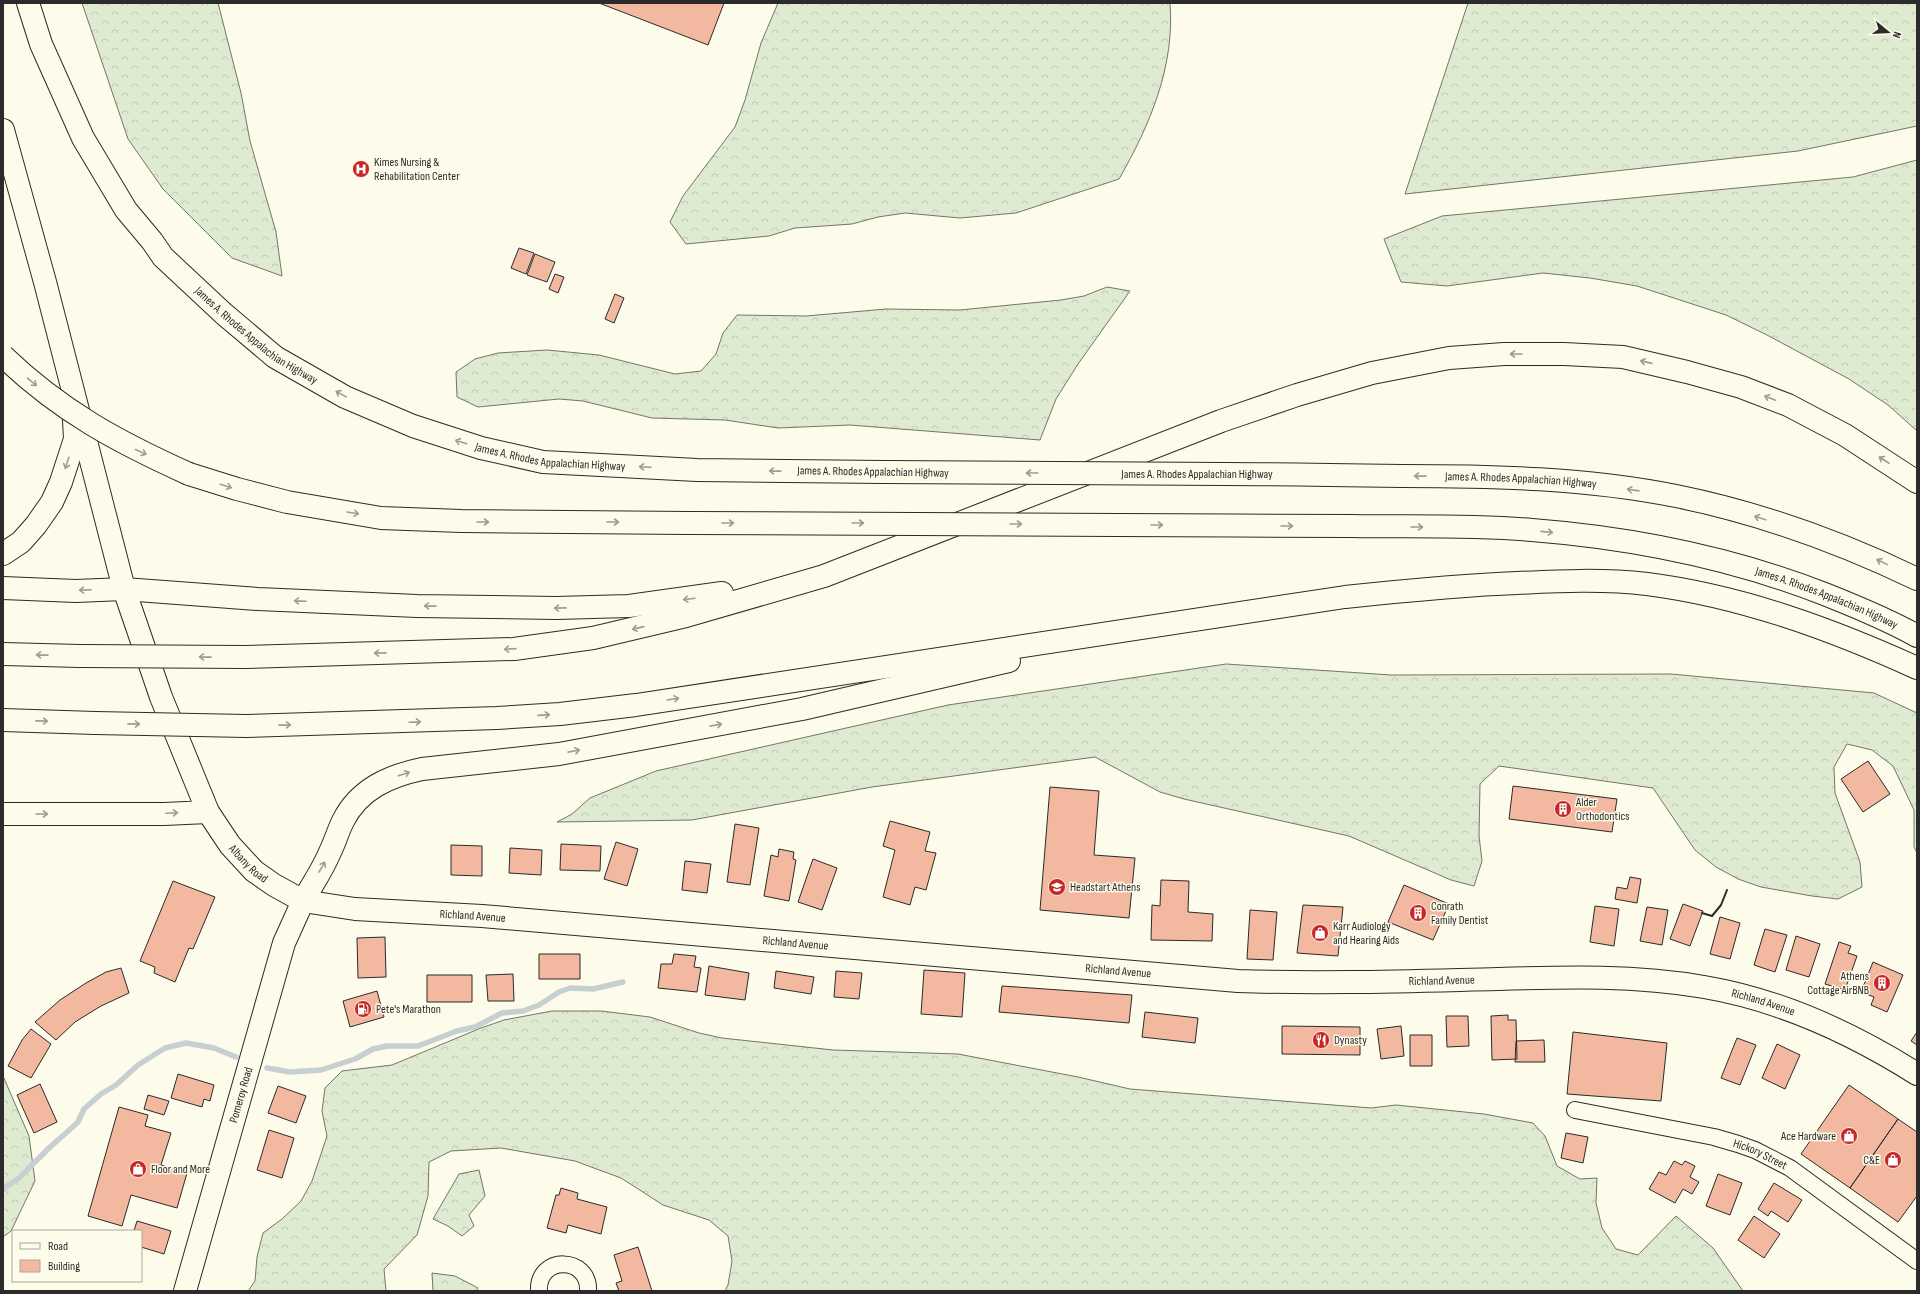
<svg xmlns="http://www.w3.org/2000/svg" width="1920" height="1294" font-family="'Sofia Sans Condensed',sans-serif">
<defs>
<pattern id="forest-crowns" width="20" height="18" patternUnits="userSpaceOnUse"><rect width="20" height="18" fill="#deebd1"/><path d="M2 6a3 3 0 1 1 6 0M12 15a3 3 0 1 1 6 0" fill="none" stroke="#bfcab4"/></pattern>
</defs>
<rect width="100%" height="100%" fill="#fdfbea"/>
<path fill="url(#forest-crowns)" stroke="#74746e" d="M82 3H218L241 93 250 141 276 232 282 276 232 258 163 189 128 139Z
M778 3H1170C1175 66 1150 125 1119 179L1016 213 960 218 905 213 878 217 852 224 795 228 769 236 686 244 670 222 683 196 735 127 745 100 761 43Z
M1468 3H1917V126L1798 151 1405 194Z
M1917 160V431L1888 405 1849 379 1767 335 1726 315 1637 286 1590 278 1543 273 1447 286 1401 282 1384 239 1442 216 1853 177Z
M1107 287 1130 291 1078 364 1056 399 1040 440 850 425 778 428 725 420 652 418 583 401 559 399 478 407 457 397 456 372 475 359 498 353 547 350 599 355 675 374 701 371 716 354 723 333 737 315 806 316 886 309 960 310 1061 300 1084 296Z
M1226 664 1391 675 1671 674 1874 693 1917 713V853L1914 847V810L1893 766 1872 750 1847 744 1834 767 1835 793 1860 862 1862 887 1838 899 1812 896 1761 887 1738 879 1716 867 1695 850 1653 788 1499 766 1480 784 1479 836 1482 861 1474 886 1451 880 1349 836 1184 799 1160 792 1095 757 872 787 692 820 557 822 572 814 590 798 656 771 948 705Z
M552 1011H601L650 1017 699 1033 722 1038 833 1050 958 1054 1078 1077 1130 1089 1371 1108 1396 1105 1484 1114 1533 1123 1545 1136 1557 1166 1580 1179 1597 1178 1596 1203 1602 1228 1616 1249 1638 1255 1676 1216 1713 1248 1743 1291H725L728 1285 732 1261 728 1236 709 1220 663 1205 621 1178 575 1161 501 1148 451 1151 429 1162 428 1196 417 1235 384 1269 386 1291H248L255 1281 257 1257 263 1233 282 1219 301 1201 312 1181 327 1136 322 1111 325 1088 342 1071 392 1065 481 1028 504 1020Z
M3 1076 29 1136 35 1181 11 1231 3 1237Z
M479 1170 485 1196 469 1215 474 1226 462 1236 448 1226 433 1219 459 1174Z
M432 1273 455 1276 478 1288 476 1291H433Z"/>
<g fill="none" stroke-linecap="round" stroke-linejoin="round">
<path stroke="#c7d0d0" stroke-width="5.5" d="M267 1068 290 1072 321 1070 355 1059 373 1049 387 1046H418L457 1031 475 1027 502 1013 523 1011 539 1005 559 992 570 988 593 989 623 982
M3 1189 19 1178 50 1147 66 1133 78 1122 84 1109 101 1094 116 1085 138 1065 165 1048 186 1043 214 1048 236 1057"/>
</g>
<path fill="#f2b8a0" stroke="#2b2b2b" d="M599 3H724L708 45Z
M519 248 534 253 526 274 511 268Z
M535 254 555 262 547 282 527 275Z
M555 274 564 277 558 293 549 289Z
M615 294 624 298 614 323 605 319Z
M1868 761 1890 794 1863 812 1841 779Z
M1513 786 1617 799 1612 832 1509 819Z
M1050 787 1099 791 1094 855 1135 858 1129 918 1040 910Z
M890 821 930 832 925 851 936 853 926 890 915 887 910 905 883 897 895 850 883 846Z
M735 824 759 828 750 885 727 882Z
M616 842 638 849 627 886 604 879Z
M561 844 601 846 600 871 560 870Z
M451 845 482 846V876L451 875Z
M510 848 542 850 541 875 509 873Z
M779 849 794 852 793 859 796 860 789 901 764 896 771 855 778 857Z
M813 859 837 868 822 910 798 902Z
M685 861 711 864 707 893 682 890Z
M1630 877 1641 879 1637 903 1615 899 1617 887 1627 889Z
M1161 880 1189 881 1188 912 1213 914 1212 941 1151 940 1152 905 1160 906Z
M173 881 215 897 193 949 189 948 175 982 154 973 155 967 140 961Z
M1404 885 1449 904 1433 940 1388 922Z
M1683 904 1703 911 1690 946 1670 939Z
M1303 905 1343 907 1338 956 1297 953Z
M1595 906 1619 909 1614 946 1590 942Z
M1647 907 1668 910 1662 945 1640 941Z
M1250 910 1277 912 1273 960 1247 959Z
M1720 917 1740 923 1730 959 1710 954Z
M1765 929 1787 935 1775 972 1754 965Z
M1796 936 1820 944 1809 977 1786 970Z
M385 937 386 977 358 978 357 938Z
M1839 942 1851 946 1848 953 1857 956 1845 990 1825 984Z
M539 954H580V979H539Z
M674 954 696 956 694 967 701 968 697 992 658 988 661 964H672Z
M1873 962 1903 975 1887 1012 1871 1005 1874 997 1861 992Z
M709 966 749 973 745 1000 705 995Z
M121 968 129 993 101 1006 75 1022 56 1040 35 1022 60 1000 86 983 106 972Z
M924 970 965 973 962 1017 921 1014Z
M776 971 814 977 811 994 774 988Z
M836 971 862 973 859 999 834 997Z
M513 974 514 1001H488L486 975Z
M427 975H472V1002H427Z
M1002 986 1132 995 1129 1023 999 1012Z
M377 991 384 1017 350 1027 343 1001Z
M1145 1012 1198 1018 1195 1043 1142 1037Z
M1508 1015V1020H1516L1517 1059 1492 1060 1491 1016Z
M1446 1016H1468L1469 1046 1447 1047Z
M1282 1026 1360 1027V1055L1282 1054Z
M1401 1026 1404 1056 1381 1059 1377 1029Z
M31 1029 51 1044 31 1078 8 1066 22 1040Z
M1573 1032 1667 1043 1661 1101 1567 1094Z
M1917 1032V1045L1911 1041Z
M1410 1035H1432V1066H1410Z
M1737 1038 1756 1045 1740 1085 1721 1078Z
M1544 1040 1545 1062H1515L1516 1041Z
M1777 1044 1800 1055 1785 1089 1762 1078Z
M178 1074 214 1085 210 1101 204 1099 202 1107 171 1098Z
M40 1084 57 1122 34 1133 17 1095Z
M1849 1085 1898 1119 1850 1188 1801 1154Z
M278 1086 306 1096 296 1123 268 1113Z
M148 1095 169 1101 164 1115 144 1109Z
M119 1107 148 1115 145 1126 171 1133 161 1165 187 1173 177 1208 131 1195 122 1226 88 1216Z
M1898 1119 1917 1132V1196L1898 1222 1850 1188Z
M269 1130 294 1138 282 1178 257 1170Z
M1566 1133 1588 1137 1583 1163 1561 1158Z
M1674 1161 1682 1165 1685 1161 1695 1166 1690 1177 1699 1182 1692 1194 1683 1189 1675 1203 1649 1189 1659 1172 1666 1175Z
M1718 1174 1742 1183 1730 1215 1706 1206Z
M1774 1183 1802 1200 1788 1222 1771 1211 1768 1216 1758 1209Z
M561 1188 578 1193 577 1199 607 1207 601 1234 568 1225 566 1233 547 1228 556 1195H559Z
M1754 1216 1780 1234 1764 1258 1738 1240Z
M137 1221 171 1231 164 1254 141 1247V1231H134Z
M638 1247 652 1291H619L616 1283 622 1281 614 1255Z"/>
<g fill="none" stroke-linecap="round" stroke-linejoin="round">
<g stroke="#2b2b2b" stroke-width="18">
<g id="street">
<path id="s1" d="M1575 1110 1714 1137 1738 1144 1755 1150 1790 1168 1917 1261"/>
<path d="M539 1291C537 1255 590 1256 588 1291"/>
</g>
</g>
<g stroke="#2b2b2b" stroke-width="24">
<g id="secondary">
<path id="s2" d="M208 812 230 845 254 871 274 885 303 901 355 909 482 916 1238 981C1325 984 1411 981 1498 979 1567 977 1636 975 1704 987 1781 1000 1852 1033 1917 1074"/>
<path id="s3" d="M185 1291 284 943 303 901"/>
</g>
</g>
<g stroke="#2b2b2b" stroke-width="24">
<g id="highway">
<path id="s4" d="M28 3 41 44 83 138 126 210 152 241 163 257 224 314 275 357 345 397 413 426 481 448 543 462 697 470 884 472"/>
<path d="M3 130 45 282 124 589 161 697 208 812 164 814H3"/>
<path d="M189 474 237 489 287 502 381 518 461 521 689 523"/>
<path id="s5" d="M1225 474C1284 474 1344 475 1403 476 1494 476 1586 478 1676 496 1760 513 1840 542 1917 579"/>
<path id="s6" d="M1118 525C1196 525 1274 526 1352 526 1412 527 1472 525 1532 530 1634 538 1733 558 1827 595 1857 607 1889 620 1917 636"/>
<path d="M3 554 21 542 36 525 52 502 61 482 75 439 74 420"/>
<path d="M3 588 76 591 124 589 258 599 417 606 556 608 629 606 722 593"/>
<path d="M3 654 80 656"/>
<path d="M244 657 514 649 593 638 686 616 824 576 1221 421 1297 395 1372 373 1449 358 1504 354H1564L1623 357 1687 372 1741 387 1788 405 1845 435 1917 482"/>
<path d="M3 720 95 723"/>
<path d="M246 726 497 718 560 714 636 705 1345 597C1402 591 1459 585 1517 583 1560 581 1603 579 1647 584 1741 596 1831 629 1917 668"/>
<path d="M303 901C312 885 323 869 330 852 335 842 338 831 343 821 359 789 389 776 422 769L559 754 802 709 1009 661"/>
</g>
</g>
<use href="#street" stroke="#fdfbea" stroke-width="16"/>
<use href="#secondary" stroke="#fdfbea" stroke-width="22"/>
<use href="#highway" stroke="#fdfbea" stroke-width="22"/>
<g stroke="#2b2b2b" stroke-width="24" stroke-linecap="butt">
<path id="highway-bridge" d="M3 356C60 411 118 442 189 474
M884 472 1225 474
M689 523 1118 525
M80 656 244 657
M95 723 246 726"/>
</g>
<use href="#highway-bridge" stroke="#fdfbea" stroke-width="22"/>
<path stroke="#2b2b2b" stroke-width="2" d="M1702 913 1712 916 1721 905 1727 890"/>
</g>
<defs><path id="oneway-shaft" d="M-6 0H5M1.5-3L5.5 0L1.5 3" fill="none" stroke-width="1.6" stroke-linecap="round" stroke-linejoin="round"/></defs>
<g stroke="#9e9d94">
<use href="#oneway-shaft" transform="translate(1516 354) rotate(180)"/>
<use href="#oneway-shaft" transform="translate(1646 362) rotate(-167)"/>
<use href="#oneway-shaft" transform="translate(32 382) rotate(40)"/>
<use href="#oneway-shaft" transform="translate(341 394) rotate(-151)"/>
<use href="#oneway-shaft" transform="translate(1770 398) rotate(-159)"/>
<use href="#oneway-shaft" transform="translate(461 442) rotate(-162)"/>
<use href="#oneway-shaft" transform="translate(141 452) rotate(25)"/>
<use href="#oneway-shaft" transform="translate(1884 460) rotate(-147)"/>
<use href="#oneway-shaft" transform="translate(67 463) rotate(108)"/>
<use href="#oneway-shaft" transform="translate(645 467) rotate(-177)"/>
<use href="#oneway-shaft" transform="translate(775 471) rotate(-179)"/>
<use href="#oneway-shaft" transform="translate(1032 473) rotate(-180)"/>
<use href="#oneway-shaft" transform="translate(1420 476) rotate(-179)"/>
<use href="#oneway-shaft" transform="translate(226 486) rotate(18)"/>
<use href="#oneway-shaft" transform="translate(1633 490) rotate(-172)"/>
<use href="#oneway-shaft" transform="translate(353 513) rotate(9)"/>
<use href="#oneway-shaft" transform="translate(1760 518) rotate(-163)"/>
<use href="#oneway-shaft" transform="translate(483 522)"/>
<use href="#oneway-shaft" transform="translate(613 522)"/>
<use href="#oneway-shaft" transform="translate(728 523)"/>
<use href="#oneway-shaft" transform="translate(858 523)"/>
<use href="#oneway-shaft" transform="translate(1016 524)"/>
<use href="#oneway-shaft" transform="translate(1157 525)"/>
<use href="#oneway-shaft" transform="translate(1287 526)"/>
<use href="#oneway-shaft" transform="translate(1417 527)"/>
<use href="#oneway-shaft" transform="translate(1547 532) rotate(6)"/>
<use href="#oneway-shaft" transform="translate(1882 562) rotate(-154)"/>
<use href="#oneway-shaft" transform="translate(85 590) rotate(178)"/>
<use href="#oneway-shaft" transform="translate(689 599) rotate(173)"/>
<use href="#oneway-shaft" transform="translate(300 601) rotate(-178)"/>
<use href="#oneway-shaft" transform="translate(430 606) rotate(-179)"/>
<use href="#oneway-shaft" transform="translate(560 608) rotate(179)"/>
<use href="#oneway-shaft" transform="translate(638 628) rotate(167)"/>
<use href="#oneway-shaft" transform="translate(510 649) rotate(176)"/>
<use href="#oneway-shaft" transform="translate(380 653) rotate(179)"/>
<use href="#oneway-shaft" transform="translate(42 655) rotate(-179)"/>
<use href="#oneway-shaft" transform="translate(205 657) rotate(-179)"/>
<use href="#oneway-shaft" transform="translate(673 699) rotate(-9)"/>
<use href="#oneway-shaft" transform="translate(544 715) rotate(-4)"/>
<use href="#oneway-shaft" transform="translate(42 721) rotate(1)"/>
<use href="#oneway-shaft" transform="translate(415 722) rotate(-2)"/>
<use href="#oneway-shaft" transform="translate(134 724) rotate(1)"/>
<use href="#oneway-shaft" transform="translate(285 725) rotate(-1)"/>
<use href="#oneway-shaft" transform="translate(716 725) rotate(-11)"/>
<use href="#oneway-shaft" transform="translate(574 751) rotate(-11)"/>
<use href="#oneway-shaft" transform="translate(404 774) rotate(-18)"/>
<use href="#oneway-shaft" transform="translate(172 813) rotate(-3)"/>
<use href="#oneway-shaft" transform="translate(42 814)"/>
<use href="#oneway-shaft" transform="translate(322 867) rotate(-60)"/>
</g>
<defs>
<g id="hospital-disc" transform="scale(0.9)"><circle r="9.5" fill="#c62828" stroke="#fdfbea"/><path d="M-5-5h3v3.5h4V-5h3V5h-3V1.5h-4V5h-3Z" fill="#fff"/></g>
<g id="building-disc" transform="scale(0.9)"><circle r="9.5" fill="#c62828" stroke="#fdfbea"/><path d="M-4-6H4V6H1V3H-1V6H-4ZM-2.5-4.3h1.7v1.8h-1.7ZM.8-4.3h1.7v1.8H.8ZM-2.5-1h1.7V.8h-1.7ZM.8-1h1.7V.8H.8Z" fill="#fff"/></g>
<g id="school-disc" transform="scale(0.9)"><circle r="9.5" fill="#c62828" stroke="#fdfbea"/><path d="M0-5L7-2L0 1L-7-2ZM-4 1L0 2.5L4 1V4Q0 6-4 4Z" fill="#fff"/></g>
<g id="shop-disc" transform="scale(0.9)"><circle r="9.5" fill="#c62828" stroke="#fdfbea"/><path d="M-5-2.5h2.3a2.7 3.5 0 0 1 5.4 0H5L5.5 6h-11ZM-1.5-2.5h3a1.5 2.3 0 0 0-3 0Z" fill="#fff"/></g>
<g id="fuel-disc" transform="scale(0.9)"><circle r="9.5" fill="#c62828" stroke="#fdfbea"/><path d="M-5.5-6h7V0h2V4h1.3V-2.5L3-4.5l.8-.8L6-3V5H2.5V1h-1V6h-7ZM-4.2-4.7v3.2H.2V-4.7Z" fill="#fff"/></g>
<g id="restaurant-disc" transform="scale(0.9)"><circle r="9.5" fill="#c62828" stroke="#fdfbea"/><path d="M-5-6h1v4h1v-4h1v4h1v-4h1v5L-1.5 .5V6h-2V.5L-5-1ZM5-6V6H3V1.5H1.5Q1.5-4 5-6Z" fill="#fff"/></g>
</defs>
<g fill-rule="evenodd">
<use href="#hospital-disc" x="361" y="169"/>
<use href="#building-disc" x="1563" y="809"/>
<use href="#school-disc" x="1057" y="887"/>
<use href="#building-disc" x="1418" y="913"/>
<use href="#shop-disc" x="1320" y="933"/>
<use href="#building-disc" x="1882" y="983"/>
<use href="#fuel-disc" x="363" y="1009"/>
<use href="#restaurant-disc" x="1321" y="1040"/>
<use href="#shop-disc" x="1849" y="1136"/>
<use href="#shop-disc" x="1893" y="1160"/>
<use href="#shop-disc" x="138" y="1169"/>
</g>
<g text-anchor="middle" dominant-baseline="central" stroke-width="3" stroke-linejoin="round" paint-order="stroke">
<g font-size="12" fill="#2b2b2b" stroke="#fdfbea" text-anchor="start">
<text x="374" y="162">Kimes Nursing &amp;<tspan x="374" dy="14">Rehabilitation Center</tspan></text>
<text x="1576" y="802">Alder<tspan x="1576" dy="14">Orthodontics</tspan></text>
<text x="1070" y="887">Headstart Athens</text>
<text x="1431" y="906">Conrath<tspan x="1431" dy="14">Family Dentist</tspan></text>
<text x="1333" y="926">Karr Audiology<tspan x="1333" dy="14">and Hearing Aids</tspan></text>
<text x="1869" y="976" text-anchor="end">Athens<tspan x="1869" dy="14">Cottage AirBNB</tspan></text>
<text x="376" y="1009">Pete's Marathon</text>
<text x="1334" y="1040">Dynasty</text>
<text x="1836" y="1136" text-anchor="end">Ace Hardware</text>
<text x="1880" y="1160" text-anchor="end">C&amp;E</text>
<text x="151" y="1169">Floor and More</text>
</g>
<g font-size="12" fill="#2b2b2b" stroke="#fdfbea">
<text stroke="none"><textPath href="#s4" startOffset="412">James A. Rhodes Appalachian Highway</textPath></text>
<text stroke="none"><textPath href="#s4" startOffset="736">James A. Rhodes Appalachian Highway</textPath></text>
<text transform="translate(873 472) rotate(1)">James A. Rhodes Appalachian Highway</text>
<text x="1197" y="474">James A. Rhodes Appalachian Highway</text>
<text stroke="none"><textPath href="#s5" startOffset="296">James A. Rhodes Appalachian Highway</textPath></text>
<text stroke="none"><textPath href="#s6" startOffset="718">James A. Rhodes Appalachian Highway</textPath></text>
<text stroke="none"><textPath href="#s2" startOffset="66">Albany Road</textPath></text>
<text stroke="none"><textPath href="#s2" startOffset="303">Richland Avenue</textPath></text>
<text stroke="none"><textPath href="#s2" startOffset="627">Richland Avenue</textPath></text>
<text stroke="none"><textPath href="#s2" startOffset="951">Richland Avenue</textPath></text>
<text stroke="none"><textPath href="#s2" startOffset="1275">Richland Avenue</textPath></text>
<text stroke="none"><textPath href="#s2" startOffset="1599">Richland Avenue</textPath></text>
<text stroke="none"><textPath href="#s3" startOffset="204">Pomeroy Road</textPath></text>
<text stroke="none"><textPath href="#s1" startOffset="191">Hickory Street</textPath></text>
</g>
</g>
<rect width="1920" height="1294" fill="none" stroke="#2b2b2b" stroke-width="8"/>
<rect x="12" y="1230" width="130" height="52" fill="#fdfbea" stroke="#a9a89e"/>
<rect x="20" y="1243" width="20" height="6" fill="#fdfbea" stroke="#a9a89e"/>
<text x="48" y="1250" font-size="12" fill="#2b2b2b">Road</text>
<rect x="20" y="1260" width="20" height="12" fill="#f2b8a0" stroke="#a9a89e"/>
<text x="48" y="1270" font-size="12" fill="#2b2b2b">Building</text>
<g transform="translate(1888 32) rotate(108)" stroke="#fdfbea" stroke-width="3" paint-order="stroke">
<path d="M0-3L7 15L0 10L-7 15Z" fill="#2b2b2b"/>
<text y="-6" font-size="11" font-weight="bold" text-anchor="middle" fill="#2b2b2b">N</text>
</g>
</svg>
